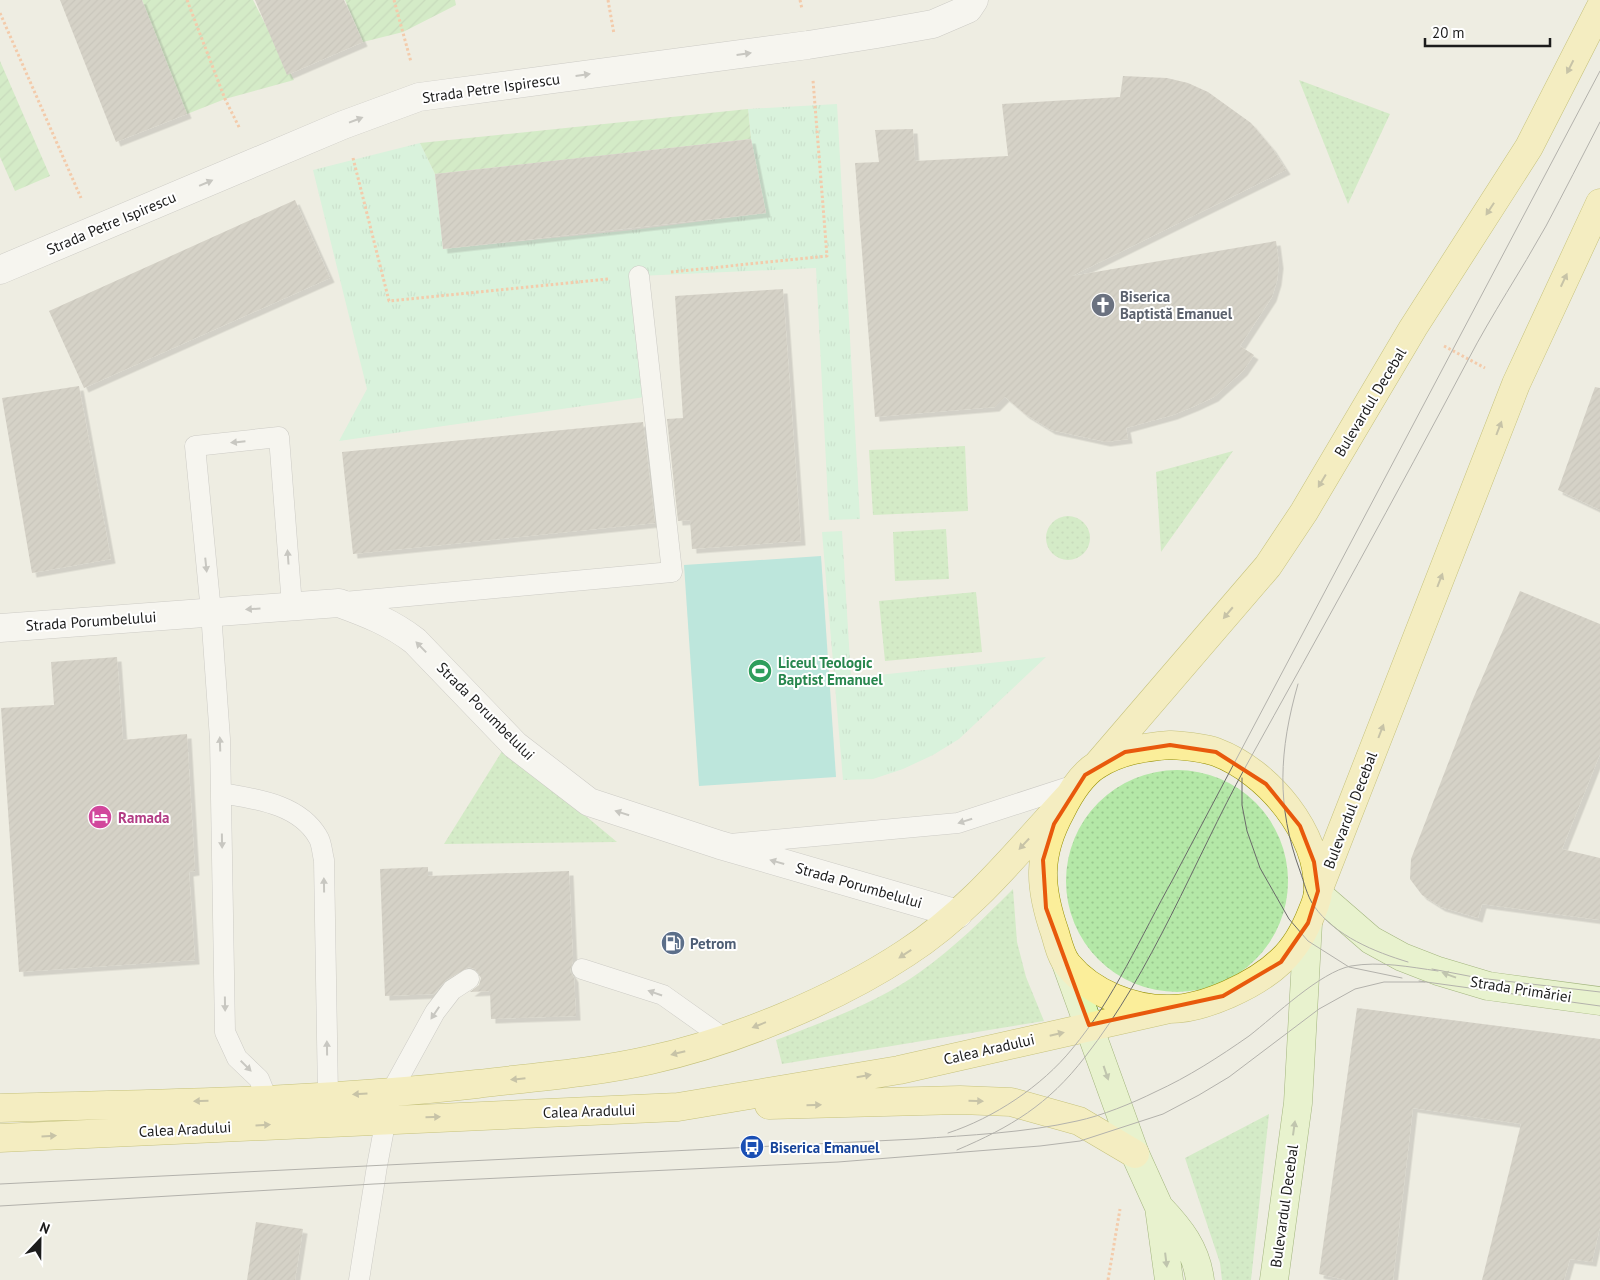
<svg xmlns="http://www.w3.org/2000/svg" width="1600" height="1280" font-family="'PT Sans',sans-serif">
<defs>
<pattern id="grass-dots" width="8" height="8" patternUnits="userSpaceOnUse" patternTransform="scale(1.25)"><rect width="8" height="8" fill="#b4e8a7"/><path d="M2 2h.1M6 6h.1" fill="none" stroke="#9ac68f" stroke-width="1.8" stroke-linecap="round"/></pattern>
<pattern id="park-tufts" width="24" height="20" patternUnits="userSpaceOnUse" patternTransform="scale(1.25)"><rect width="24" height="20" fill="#bef8d4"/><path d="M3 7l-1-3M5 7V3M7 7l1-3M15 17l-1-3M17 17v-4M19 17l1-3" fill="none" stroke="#a3d4b5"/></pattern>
<pattern id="garden-furrows" width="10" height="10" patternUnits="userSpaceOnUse" patternTransform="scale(1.25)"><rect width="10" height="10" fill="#b4e8a7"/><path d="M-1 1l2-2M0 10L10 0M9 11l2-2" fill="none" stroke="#9ac68f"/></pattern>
<pattern id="building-hatch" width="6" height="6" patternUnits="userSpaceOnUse" patternTransform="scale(1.25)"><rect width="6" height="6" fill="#b7b2a7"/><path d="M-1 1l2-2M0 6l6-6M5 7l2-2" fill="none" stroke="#9d988f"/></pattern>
<filter id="shadow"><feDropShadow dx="4.5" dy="4.5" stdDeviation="0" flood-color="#0004"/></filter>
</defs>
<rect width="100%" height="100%" fill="#eeede2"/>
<path fill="url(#grass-dots)" d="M1299 80 1390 114 1348 204Z
M965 446 968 511 873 515 869 450Z
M1233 451 1161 552 1156 472Z
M1046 538a22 22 0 1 1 44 0a22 22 0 1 1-44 0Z
M946 529 949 579 895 581 893 532Z
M976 592 982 652 885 661 879 601Z
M504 748 617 842 444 844Z
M1066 881a111 111 0 1 1 222 0a111 111 0 1 1-222 0Z
M1013 889 1017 942 1026 977 1044 1021 782 1064 776 1040C825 1021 877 1003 920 972 954 948 984 918 1013 889Z
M1269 1114 1251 1280H1222L1220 1263 1185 1158Z"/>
<path fill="url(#park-tufts)" d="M837 104 860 519 829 520 816 268 639 276 652 396 339 441 367 389 313 170 420 143 435 174 443 249 633 230 766 213 751 139 748 109Z
M842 531 851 678 1046 657 959 739 933 755 903 769 873 779 843 780 822 532Z"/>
<path fill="url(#garden-furrows)" d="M142 0H253L294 80 225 99 187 114Z
M345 0H455L456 5 403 32 363 42Z
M0 61 50 176 15 191 0 157Z
M748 109 751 139 435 174 420 143Z"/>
<path fill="#80ddd5" d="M821 556 836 777 699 786 684 565Z"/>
<path fill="url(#building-hatch)" filter="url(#shadow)" d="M60 0H142L187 114 116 142Z
M255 0H344L363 42 287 75Z
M1123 76 1167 78 1188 83 1208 92 1251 123 1272 148 1286 170 1072 276 1276 241 1279 264 1277 281 1272 297 1240 346 1254 355 1243 371 1214 397 1195 406 1173 415 1126 428 1128 439 1106 442 1051 430 1025 414 1005 397 995 407 875 417 855 163 879 162 875 130 913 129 915 161 1008 156 1002 104 1120 97Z
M751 139 766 213 443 249 435 174Z
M295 200 330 278 84 388 49 311Z
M783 289 801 541 692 549 690 520 678 521 667 419 683 418 675 296Z
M79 386 111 559 32 573 2 398Z
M1595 387 1600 388V510L1558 490Z
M643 422 655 523 353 554 342 452Z
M1520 591 1600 624V754L1562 849 1600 858V920L1482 904 1478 918 1441 907 1422 895 1410 879 1411 859 1473 699Z
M117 657 123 740 187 734 195 871 189 872 195 960 19 972 1 708 54 705 51 662Z
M428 867V876L569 871 573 961 570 971 574 978 576 1016 491 1019 490 991 470 992 479 985 481 978 475 969 469 967 446 980 434 994 385 996 380 869Z
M1357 1008 1600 1039V1227L1592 1262 1570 1259 1564 1280H1482L1521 1124 1413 1108 1393 1280H1346L1319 1274Z
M256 1222 303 1229 295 1280H247Z"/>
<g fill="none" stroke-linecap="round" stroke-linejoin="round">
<g stroke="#a3a3a3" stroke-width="21">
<path id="lane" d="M344 602 672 572 639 276
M222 793C256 799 299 804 318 837 322 843 322 853 324 860L328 1096
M730 844 958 823 1078 784
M582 969 663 995 725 1039
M267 1099 259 1079 237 1058 225 1032 220 739 211 612 195 446 279 437 292 606
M359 1280 377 1166 391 1092 435 1012 452 990 469 979"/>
</g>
<g stroke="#a3a3a3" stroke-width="29">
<path id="street" d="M0 270 343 125 419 97 808 45 877 34 933 24 968 9 974 0
M0 628 339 603C367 613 392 623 415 641L515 745 589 802 720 845 958 914"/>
</g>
<g stroke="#457106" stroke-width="29">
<path id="secondary" d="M1318 894 1371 940 1402 957 1438 971 1488 986 1600 1001
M1066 963 1135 1154 1159 1207 1169 1280
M1159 1207C1180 1229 1196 1249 1200 1280
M1274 1280 1298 1103 1308 923"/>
</g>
<g stroke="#938e02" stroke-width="29">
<path id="primary" d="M1170 745C1185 746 1201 747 1216 752 1269 772 1319 833 1318 891 1318 898 1315 905 1312 912 1305 930 1295 948 1281 961 1256 985 1204 1009 1170 1009 1133 1010 1091 993 1068 965 1061 957 1058 943 1055 933 1039 887 1037 855 1061 811 1069 795 1081 775 1097 765 1119 751 1144 747 1170 745Z
M1097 765 1268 566 1304 512 1413 328 1529 147 1600 8
M1318 891 1516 384 1600 203
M769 1105 960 1100 1011 1102 1079 1121 1135 1154
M0 1108C159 1103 319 1102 477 1084 534 1077 593 1073 650 1060 733 1042 835 1000 906 953 970 912 1018 851 1069 796
M0 1138 678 1107 899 1070 1169 1009"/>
</g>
<path stroke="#f8a268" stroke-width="3" stroke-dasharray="2.5 2.5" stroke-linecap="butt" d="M187 0 225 99 240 129
M394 0 411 62
M608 0 614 34
M800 0 802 9
M0 13 81 198
M353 158 389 301 608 279
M671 272 827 256 813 80
M1444 346 1485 368
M1108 1280 1120 1209"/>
<use href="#lane" stroke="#fff" stroke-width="20"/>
<use href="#street" stroke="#fff" stroke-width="28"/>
<use href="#secondary" stroke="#e1f8b5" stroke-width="28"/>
<use href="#primary" stroke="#fbee9a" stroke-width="28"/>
<path stroke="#6a6a6a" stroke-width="1" d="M1298 684C1279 750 1276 806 1300 871 1304 882 1307 896 1314 906 1335 936 1375 952 1408 962
M1242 778V805L1247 831 1260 868 1289 919 1308 941 1349 967 1402 978
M1432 969 1479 978 1600 992
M1419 981 1600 1006
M948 1133C994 1118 1042 1086 1072 1049 1114 999 1141 936 1173 879L1600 71
M957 1150C1011 1127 1048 1105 1085 1057 1153 970 1193 863 1246 766 1321 631 1396 496 1468 360 1492 314 1521 271 1546 226 1564 192 1582 157 1600 122
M0 1184 916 1139C970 1135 1024 1133 1077 1121 1101 1116 1133 1103 1155 1092 1188 1077 1219 1057 1249 1036 1275 1016 1320 972 1351 966 1380 961 1410 967 1438 971
M0 1206 374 1184 838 1162 1040 1146 1080 1141 1163 1114 1199 1095 1229 1077 1319 1009 1355 989 1384 982H1425"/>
</g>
<defs><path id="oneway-solid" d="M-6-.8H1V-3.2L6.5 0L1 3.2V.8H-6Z" transform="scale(1.25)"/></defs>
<g fill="#999">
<use href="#oneway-solid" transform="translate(744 54) rotate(-8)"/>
<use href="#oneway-solid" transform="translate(583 75) rotate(-8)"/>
<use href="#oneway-solid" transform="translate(356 120) rotate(-21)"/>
<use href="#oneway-solid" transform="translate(206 183) rotate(-23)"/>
<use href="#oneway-solid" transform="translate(238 442) rotate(174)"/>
<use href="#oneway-solid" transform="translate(288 557) rotate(-94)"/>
<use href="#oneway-solid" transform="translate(206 565) rotate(84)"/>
<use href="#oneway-solid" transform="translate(253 609) rotate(176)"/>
<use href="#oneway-solid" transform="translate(421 647) rotate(-134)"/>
<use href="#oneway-solid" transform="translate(220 744) rotate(-92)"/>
<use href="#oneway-solid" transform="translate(622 813) rotate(-162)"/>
<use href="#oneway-solid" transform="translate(965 821) rotate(163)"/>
<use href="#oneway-solid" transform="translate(222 841) rotate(89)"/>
<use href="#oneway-solid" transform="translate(777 862) rotate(-164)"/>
<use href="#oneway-solid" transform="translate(324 885) rotate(-91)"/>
<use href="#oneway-solid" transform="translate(655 993) rotate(-161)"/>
<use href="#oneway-solid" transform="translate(225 1004) rotate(89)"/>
<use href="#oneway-solid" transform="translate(435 1013) rotate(124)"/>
<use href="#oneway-solid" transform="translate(327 1048) rotate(-91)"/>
<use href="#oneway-solid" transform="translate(246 1066) rotate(45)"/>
</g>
<g fill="#979061">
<use href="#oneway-solid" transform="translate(1570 67) rotate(117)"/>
<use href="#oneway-solid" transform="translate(1490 209) rotate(123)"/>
<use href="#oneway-solid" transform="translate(1564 280) rotate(-65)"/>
<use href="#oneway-solid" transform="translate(1499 428) rotate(-69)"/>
<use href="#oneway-solid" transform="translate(1322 481) rotate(121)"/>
<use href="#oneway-solid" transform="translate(1440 580) rotate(-69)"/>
<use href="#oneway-solid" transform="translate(1228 613) rotate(130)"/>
<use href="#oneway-solid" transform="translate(1381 731) rotate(-69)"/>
<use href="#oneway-solid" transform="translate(1024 844) rotate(133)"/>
<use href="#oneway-solid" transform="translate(905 954) rotate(147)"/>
<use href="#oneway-solid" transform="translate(759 1025) rotate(158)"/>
<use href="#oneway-solid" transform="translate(1057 1034) rotate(-13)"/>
<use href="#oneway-solid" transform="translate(678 1053) rotate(166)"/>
<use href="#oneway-solid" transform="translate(864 1076) rotate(-10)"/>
<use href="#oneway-solid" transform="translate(518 1079) rotate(174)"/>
<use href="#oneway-solid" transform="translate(360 1094) rotate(176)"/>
<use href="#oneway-solid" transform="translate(201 1101) rotate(178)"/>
<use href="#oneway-solid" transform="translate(976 1101) rotate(2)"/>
<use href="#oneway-solid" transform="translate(814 1105) rotate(-1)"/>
<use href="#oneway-solid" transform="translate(433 1117) rotate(-2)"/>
<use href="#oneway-solid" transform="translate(263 1125) rotate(-3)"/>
<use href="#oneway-solid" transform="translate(49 1136) rotate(-3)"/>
</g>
<g fill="#889570">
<use href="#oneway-solid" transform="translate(1449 975) rotate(-160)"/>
<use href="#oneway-solid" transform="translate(1106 1073) rotate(71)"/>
<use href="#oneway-solid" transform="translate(1294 1128) rotate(-82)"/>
<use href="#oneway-solid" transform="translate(1166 1260) rotate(83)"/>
</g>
<path d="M0 0H1600V1280H0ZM1170 745 1216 752 1266 784 1300 826 1314 862 1318 891 1308 923 1281 962 1223 996 1089 1025 1046 908 1043 860 1054 824 1085 775 1125 752Z" fill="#eeede2" fill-opacity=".55" fill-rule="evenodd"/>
<path fill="none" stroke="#e8590c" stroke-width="4" stroke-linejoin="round" d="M1170 745 1216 752 1266 784 1300 826 1314 862 1318 891 1308 923 1281 962 1223 996 1089 1025 1046 908 1043 860 1054 824 1085 775 1125 752Z"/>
<defs>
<g id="church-disc" transform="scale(1.25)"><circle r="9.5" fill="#6b7280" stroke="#fff"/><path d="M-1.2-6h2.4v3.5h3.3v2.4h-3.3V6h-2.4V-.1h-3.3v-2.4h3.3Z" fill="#fff"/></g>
<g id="stadium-disc" transform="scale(1.25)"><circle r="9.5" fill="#2e9e5b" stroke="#fff"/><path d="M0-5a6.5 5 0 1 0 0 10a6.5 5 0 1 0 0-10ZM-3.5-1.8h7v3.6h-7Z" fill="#fff"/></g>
<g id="hotel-disc" transform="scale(1.25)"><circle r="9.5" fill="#d1479c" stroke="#fff"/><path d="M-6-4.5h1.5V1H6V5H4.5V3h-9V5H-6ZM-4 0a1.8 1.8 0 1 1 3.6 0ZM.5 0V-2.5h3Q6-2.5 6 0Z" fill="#fff"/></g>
<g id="fuel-disc" transform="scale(1.25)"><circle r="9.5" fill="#5c6f8a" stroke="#fff"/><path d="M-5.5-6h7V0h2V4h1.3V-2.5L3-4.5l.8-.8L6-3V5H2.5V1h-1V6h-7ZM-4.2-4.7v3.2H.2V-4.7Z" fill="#fff"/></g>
<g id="bus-disc" transform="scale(1.25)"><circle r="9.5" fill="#1a4fb4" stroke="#fff"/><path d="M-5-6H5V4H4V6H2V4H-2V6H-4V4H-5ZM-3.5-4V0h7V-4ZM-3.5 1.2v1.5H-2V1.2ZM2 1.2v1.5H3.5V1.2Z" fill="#fff"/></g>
</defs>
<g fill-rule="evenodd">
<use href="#church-disc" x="1103" y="305"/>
<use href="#stadium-disc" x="760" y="671"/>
<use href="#hotel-disc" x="100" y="817"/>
<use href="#fuel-disc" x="673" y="943"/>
<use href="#bus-disc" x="752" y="1147"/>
</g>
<g text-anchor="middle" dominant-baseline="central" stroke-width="4" stroke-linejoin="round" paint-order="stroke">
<g font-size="15" fill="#1c1c1c" stroke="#fff">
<text transform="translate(491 88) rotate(-8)">Strada Petre Ispirescu</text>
<text transform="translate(111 223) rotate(-23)">Strada Petre Ispirescu</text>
<text transform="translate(1370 402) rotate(-59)">Bulevardul Decebal</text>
<text transform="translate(91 621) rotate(-4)">Strada Porumbelului</text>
<text transform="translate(486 711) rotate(45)">Strada Porumbelului</text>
<text transform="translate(1350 810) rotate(-69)">Bulevardul Decebal</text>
<text transform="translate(859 885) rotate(16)">Strada Porumbelului</text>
<text transform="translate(1521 989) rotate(9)">Strada Primăriei</text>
<text transform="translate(989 1049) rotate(-13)">Calea Aradului</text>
<text transform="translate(589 1111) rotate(-2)">Calea Aradului</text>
<text transform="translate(185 1129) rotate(-3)">Calea Aradului</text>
<text transform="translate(1284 1206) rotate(-82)">Bulevardul Decebal</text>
</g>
<g font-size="15" font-weight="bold" fill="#5b616d" stroke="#fff" text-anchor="start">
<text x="1120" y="296">Biserica<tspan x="1120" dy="17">Baptistă Emanuel</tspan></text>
</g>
<g font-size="15" font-weight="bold" fill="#27864d" stroke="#fff" text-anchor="start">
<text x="778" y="662">Liceul Teologic<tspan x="778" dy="17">Baptist Emanuel</tspan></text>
</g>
<g font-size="15" font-weight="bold" fill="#b23c85" stroke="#fff" text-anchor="start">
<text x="118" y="817">Ramada</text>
</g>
<g font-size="15" font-weight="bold" fill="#4e5e75" stroke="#fff" text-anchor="start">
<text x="690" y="943">Petrom</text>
</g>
<g font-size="15" font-weight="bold" fill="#164399" stroke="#fff" text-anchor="start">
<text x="770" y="1147">Biserica Emanuel</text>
</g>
</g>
<g transform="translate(40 1240) rotate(22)" stroke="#ffffff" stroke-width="4" paint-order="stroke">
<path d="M0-4L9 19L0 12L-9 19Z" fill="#1c1c1c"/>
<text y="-8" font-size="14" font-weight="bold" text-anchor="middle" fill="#1c1c1c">N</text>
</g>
<path d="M1425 38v8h125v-8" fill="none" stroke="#1c1c1c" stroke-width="2.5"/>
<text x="1432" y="38" font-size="15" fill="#1c1c1c" stroke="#ffffff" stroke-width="4" paint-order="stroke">20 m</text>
</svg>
